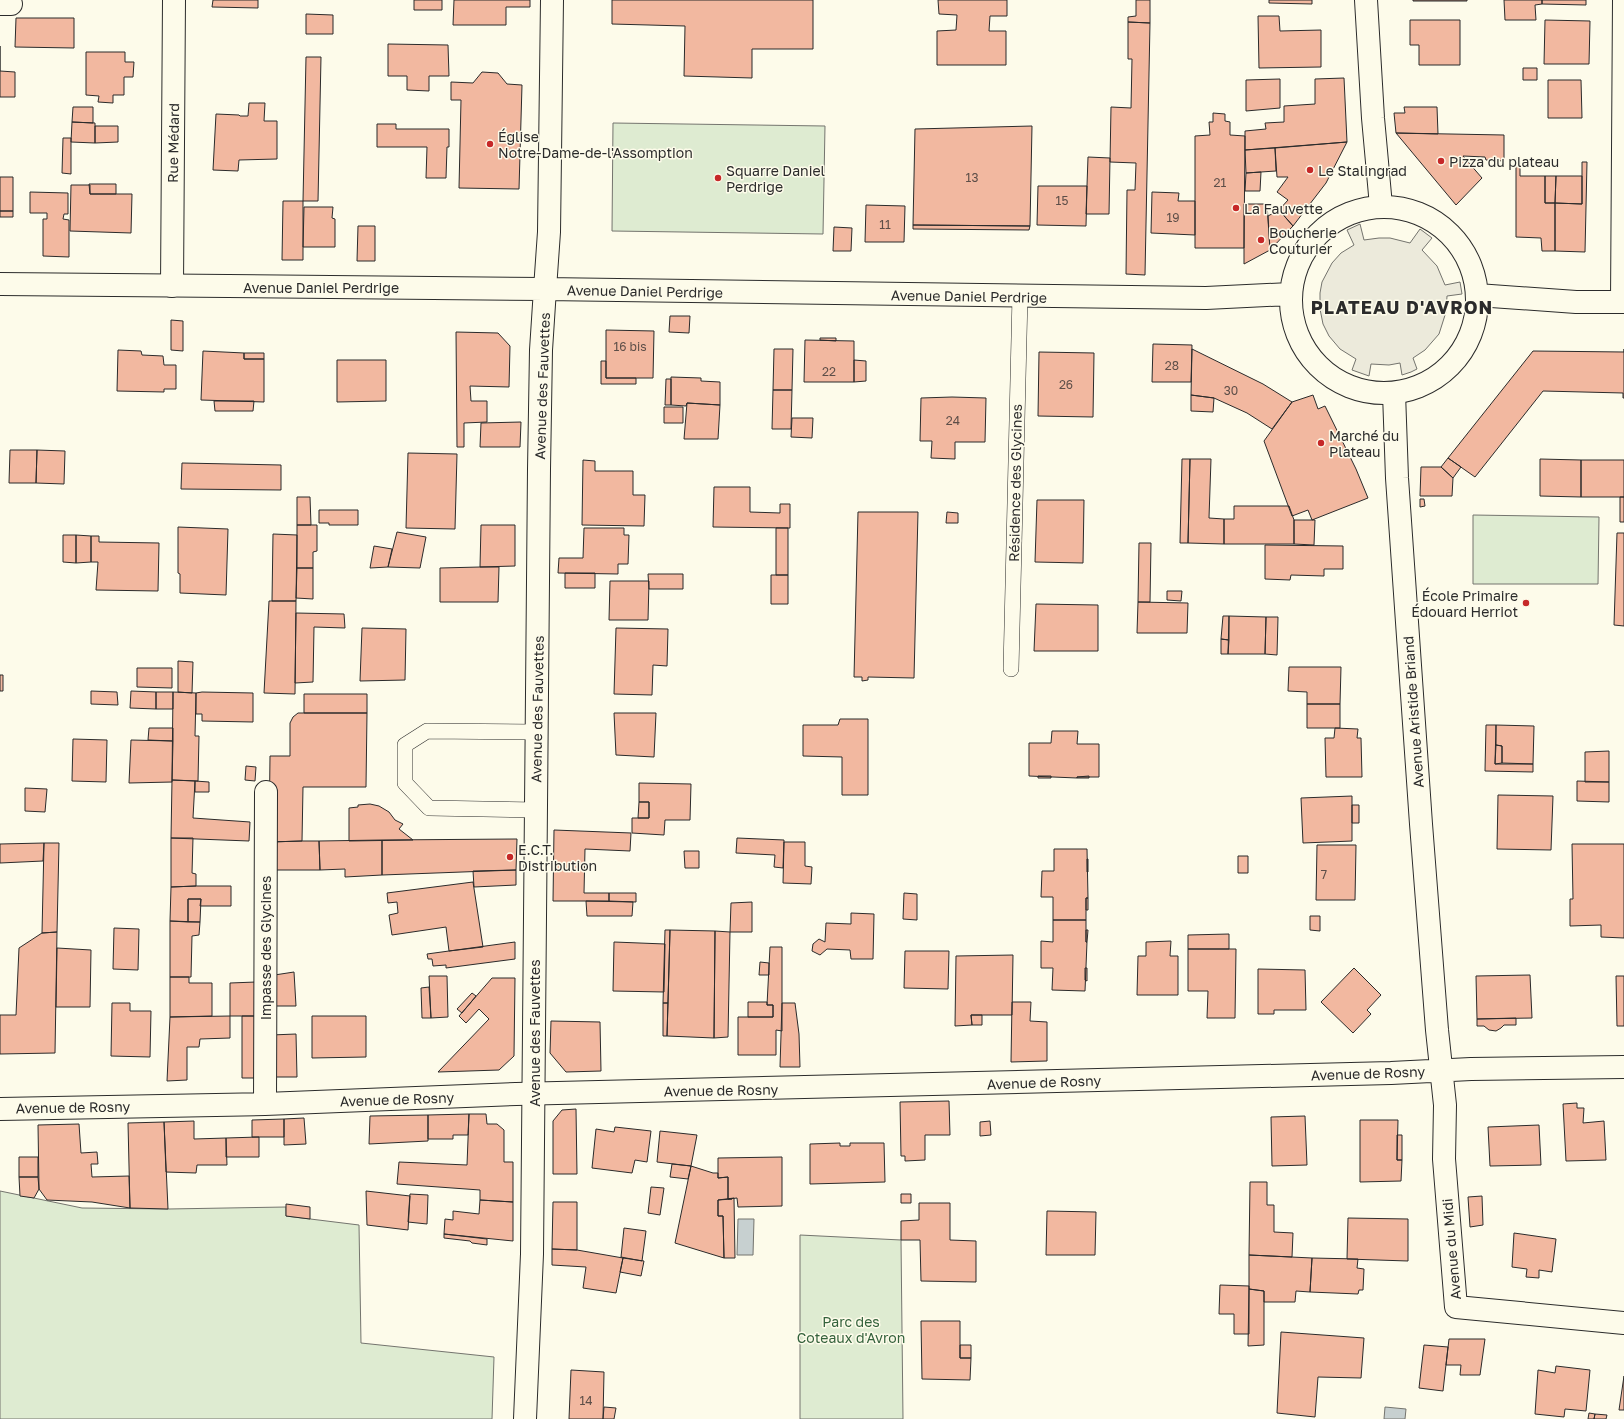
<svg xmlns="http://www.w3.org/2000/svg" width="1624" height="1419" font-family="'Golos Text',sans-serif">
<rect width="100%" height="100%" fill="#fdfbea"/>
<path fill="#deebd1" stroke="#74746e" d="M613 123 825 126 823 234 612 231Z
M1473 515 1599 517 1598 584H1473Z
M0 1191 82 1208 168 1209 286 1207V1216L359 1225 361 1343 494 1357 492 1419H0Z
M800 1235 901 1240 903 1419H800Z"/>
<path fill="#eceadb" stroke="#74746e" d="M1360 224 1364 240 1379 238H1390L1410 243 1420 229 1432 238 1422 250 1437 266 1445 285 1460 282 1462 294 1447 296 1446 312 1439 334 1425 350 1413 358 1417 369 1411 372 1402 375 1400 363 1389 365 1371 364 1369 376 1352 370 1356 359 1340 349 1329 336 1323 324 1320 309V293L1322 282 1332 263 1341 253 1354 245 1347 230Z"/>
<path fill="#c7d0d0" stroke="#74746e" d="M738 1219H754L753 1255H737Z
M1385 1407 1406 1409 1405 1419H1384Z"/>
<path fill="#f2b8a0" stroke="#2b2b2b" d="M213 0H258V8L212 7Z
M414 0H442V10H414Z
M454 0H530V7H506V25H453Z
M612 0H813V49H752V78L684 76 685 26 612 24Z
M938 0H1007V16H990L989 31H1006V65H937V31L956 30 957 15 939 14Z
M1136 0H1150V23L1128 22V17L1136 16Z
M1269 0H1312V4L1269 3Z
M1413 0H1467V1H1413Z
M1504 0H1542V4L1535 5 1536 20H1505Z
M1542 0H1586V5L1542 4Z
M306 14 333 15V34H306Z
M1258 16H1279L1280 31 1321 30V67L1259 68Z
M16 18H74V48L15 47Z
M1410 20H1460V65H1419V45H1410Z
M1545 20 1590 21 1589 64H1544Z
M1128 22 1150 23 1145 275 1126 274 1127 190H1135L1136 163 1110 162 1111 107 1131 108 1132 59H1128Z
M388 44 448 45 449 76H429V91L407 90V76H388Z
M0 46V71L15 72V97H0Z
M86 52H125V62H134L133 77H124V95H113V103L98 102 99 96 86 95Z
M306 57H321L318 201H303Z
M1523 68H1537V80H1523Z
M482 72 498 73 507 84 522 85 519 189 459 188 461 100H451V82L473 83Z
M1344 78 1347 142 1245 150V131L1266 129 1265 123 1284 122V106L1315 104V79Z
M1280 79V108L1246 111V80Z
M1548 80H1581L1582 118H1548Z
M249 103H265L264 121H277V159L239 160 238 171 213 170 216 114 239 115 240 116H248Z
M73 107H93V123L72 122Z
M1404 107H1437L1438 134 1396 133 1394 113H1405Z
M1213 113 1225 114V121L1230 122V135L1245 136 1244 248H1195V136L1210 135 1209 122H1213Z
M72 122 95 123V143L71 142Z
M377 124H396V129H449V147H447L446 178H426L427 147H377Z
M95 126H118V142L95 143Z
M1032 126 1030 226 913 225 915 129Z
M1396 133 1504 135V161L1486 160 1485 157 1463 156 1482 178 1456 205Z
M63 138H71V174L62 173Z
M1347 142 1326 183 1293 226 1279 210 1288 200 1277 192 1288 177H1277L1275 148Z
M1275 148 1276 171 1246 173 1245 150Z
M1088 157 1110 158 1109 214H1086Z
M1516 160 1520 161V176H1545V203H1555V251H1542L1541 238 1516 237Z
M1582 162H1587L1585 252 1555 251V203L1582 204Z
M1261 172 1260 191H1245L1246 173Z
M1545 176H1556L1555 203H1545Z
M1556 176H1582V204L1555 203Z
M0 177H13V211H0Z
M89 184H116V194H90Z
M71 185H90V194H132L131 233 70 231Z
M1038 186H1087L1086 226 1037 225Z
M30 192 68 193V214H64L63 219 69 220V257L43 256V219H47V213H30Z
M1152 192 1179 193 1178 201H1195V235L1151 233Z
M283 201H303V260H282Z
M1244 204H1267L1270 250 1244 264Z
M866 205 905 206 904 242H865Z
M304 207H333L332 218 335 219V247H303Z
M1279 210 1293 226 1270 250 1268 216Z
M0 211H13V217H0Z
M913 225 1030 226 1029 230 913 229Z
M358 226H375V261H357Z
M834 227 852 228 851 251H833Z
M670 316H690L689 333 669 332Z
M171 320 183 321V351L171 350Z
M606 330 654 331 653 378H606Z
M456 332 498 333 510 346 509 387 470 386 471 401H487V422L464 423V447H457Z
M820 338H836V341L820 340Z
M805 340 854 341V382H804Z
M1153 344 1192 345 1191 382H1152Z
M774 349H793L792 390H773Z
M1192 349 1263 384 1292 402 1272 429 1247 413 1214 398 1191 395Z
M1624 349V398H1623V393L1543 391 1475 477 1448 458 1533 351 1624 352Z
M118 350 141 351 142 355 163 356 164 365H176V389H164V392L117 391Z
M203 351 244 353V359H264V402L201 400Z
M1039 352 1094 353 1093 417 1038 416Z
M244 353H264V359H244Z
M337 360H386V401L337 402Z
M854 360 866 361V381L854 382Z
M601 361H606V378H636V384H601Z
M671 377 701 378V381L720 382V405L687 403 686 406 671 405Z
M666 379H671V405H665Z
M773 390H792L791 429H772Z
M1191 395 1214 398 1213 412 1191 411Z
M1313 395 1318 409 1325 406 1356 469 1368 498 1312 520 1308 510 1292 516 1264 441 1292 402Z
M952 397 986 398 985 442H955V459L931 458 932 441H920L921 398Z
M214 401H254L253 411H215Z
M687 403 720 405 718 439H684Z
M664 407H683V423H664Z
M792 418H813L812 438 791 437Z
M521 422 520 447H480L481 423Z
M10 450H37L36 483H9Z
M37 450 65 451 64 484 36 483Z
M408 453 457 454 455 529 406 528Z
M1448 458 1461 467 1453 478 1441 467Z
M1182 459H1190L1188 543H1180Z
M1190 459H1211L1209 518 1224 519V544L1188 543Z
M1540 459 1581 460V497L1540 496Z
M583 460 595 461V471H633V495H645L644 526 582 525Z
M1581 460H1624V497H1581Z
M182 463 281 465V490L181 489Z
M1421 467H1441L1453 478 1452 496H1420Z
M714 487H750V512L780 513V504H790V528L713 527Z
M297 497H310L311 525H297Z
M1620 497H1624V522H1620Z
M1420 499H1424L1425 506 1420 507Z
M1037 500H1084L1083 563 1035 562Z
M1234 506H1289L1294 520V544H1224V519H1234Z
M319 510H358V525H329V523H319Z
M858 512H918L914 678 868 677V680L862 681V677H854Z
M947 512 958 513V523H946Z
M1294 520H1315L1314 545 1294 544Z
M297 525H317V551L313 552V568H297Z
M481 525H515V566L480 567Z
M178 527 228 529 226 595 180 593V574L178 573Z
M584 528H624V535H629L628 564H618V574L558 573 559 558H583Z
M776 528H788V575H776Z
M397 532 426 537 420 568 388 567Z
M1617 533H1624V626L1614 625Z
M273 534 297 535 296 601H272Z
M63 535H76V563L63 562Z
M76 535 91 536V562L76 563Z
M91 536H99V542L159 543 158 591 96 590 98 562H91Z
M1139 543H1151L1150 602H1138Z
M1265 545 1343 546V569H1324V576L1291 575 1290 580 1265 579Z
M374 546 392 549 388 567 370 568Z
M480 567H499L498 602H440V568Z
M297 568H313V599L296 598Z
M565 573H595V588H565Z
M648 574H683V589H649Z
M771 575H788V604H771Z
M610 581H649L648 620H609Z
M1167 591H1182L1181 601 1167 600Z
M269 601H296L295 694 264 693Z
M1138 602 1188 603 1187 633H1137Z
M1036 604 1098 605V651H1034Z
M296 613 344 614 345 628 314 627 313 682 295 683Z
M1223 616H1229V640L1221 639Z
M1229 616 1266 617 1265 654H1228Z
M1266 617H1278L1277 655 1265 654Z
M362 628 406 629 405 680 360 681Z
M616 628 668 629 667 666 653 665 652 695 614 694Z
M1221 639 1229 640 1228 654H1221Z
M178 661 193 662 192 693 178 692Z
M1289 667H1341L1340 704H1307V692L1288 691Z
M137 668H172V688L137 687Z
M0 675H3V691H0Z
M91 691 117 692 118 705 91 704Z
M131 691 156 692V709L130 708Z
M156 692H173V709H156Z
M173 692 196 693 195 736H199L198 781 172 780Z
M202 692 253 693V722L202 721V714H196V693Z
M304 694H367V713H304Z
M1307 704H1340V728H1307Z
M298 713H367L366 787H303L302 841 269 842 270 756H290V723L293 717Z
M614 713H656L654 757 616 755Z
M840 719H868V795H842V757L803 756V725H838Z
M1486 725H1496L1495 764H1533V772L1485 771Z
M1496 725 1534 726 1533 764 1502 763V746L1496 745Z
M149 728H173V741L148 740Z
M1335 728 1358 729 1357 738H1361L1362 777H1326L1325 738H1334Z
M1052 731H1078L1077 744H1099V777H1077V778L1029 776V743H1051Z
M73 739 107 740 106 782 72 781Z
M131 740 173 741 172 782 129 783Z
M1496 745 1502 746V763L1495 764Z
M1609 751V782H1585V752Z
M246 766 256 767 255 781 245 780Z
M1038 776H1051V778H1038Z
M1089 776V778H1077V777Z
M172 780 195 781 193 818 250 822 249 841 171 838Z
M195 781 209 782V792H195Z
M1577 781 1609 782V802L1577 801Z
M639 783 691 784 690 820H665L664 835 632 833V818H649V802H639Z
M25 788 47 789 45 812 25 811Z
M1498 795 1553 796 1551 850 1497 849Z
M1352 796V841L1303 843 1301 798Z
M639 802H649V818H638Z
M370 804 379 806 389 812 395 820 403 824 399 829 413 840 349 841V808L358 807V805Z
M1352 805H1359V823H1352Z
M554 830 631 833 630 851 585 849 584 893H609V901H553Z
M171 838H193L192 873 196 874V886L171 887Z
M737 838 784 840 783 868 774 867 775 855 736 853Z
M517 839 516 870 382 875V840Z
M382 840V875L345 877V869L320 870 319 841Z
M302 841H319L320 870H269V842Z
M784 842H805V866L812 867 811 884 783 883Z
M44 843 43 861 0 863V844Z
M44 843H59L57 932 42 933Z
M1572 844H1624V938L1601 937V925L1570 926V899H1573Z
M1317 845H1356L1355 900H1316Z
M1054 849H1087L1088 898H1086V920H1053V897H1041L1042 871H1054Z
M684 851H699V868H685Z
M1238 856H1248V873H1238Z
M1087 859H1088V872H1087Z
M516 870V885L474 887 473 871Z
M473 882 483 947 449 951 446 927 392 935 389 915 398 913 397 902 388 903 387 893Z
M196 886H231V906H200L201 899H188V922L170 921 171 887Z
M609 893H636V902L609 901Z
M904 893 917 894V920L903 919Z
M1086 898H1088V910H1086Z
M188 899H201L200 922H188Z
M586 901 633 902 632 916H587Z
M752 902V932H730L731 903Z
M851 913 874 914 873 959H851L850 950 827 949 820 955 812 951 813 944 819 939 825 942 826 923 851 924Z
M1310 916H1320V931L1310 930Z
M1053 920H1086V942H1087L1085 991 1052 990 1053 968H1041V941L1053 942Z
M170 921 200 922 199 935 192 936 191 977H170Z
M114 928 139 929 138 970 113 969Z
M665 930H670L668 1003H663Z
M670 930 715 931 714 1038 667 1036Z
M1086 930H1088L1087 942H1086Z
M715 931 730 932 728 1037 714 1038Z
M57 932 55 1053 0 1054V1015H16L19 948 42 933Z
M1229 934V949H1188V935Z
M1171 941 1170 956H1178V995H1137L1138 956H1146V942Z
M515 942V959L446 968V965L433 966 432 959H428L427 954Z
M614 942 665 944 664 992 613 991Z
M770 947H782V1031L776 1030V1055H738V1017H773V1005H767Z
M57 948 91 950 90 1007H56Z
M1188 949H1236L1235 1018H1207L1208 991H1188Z
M905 951H949L948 989 904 988Z
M1013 955 1012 1015H971L972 1025 955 1026 956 956Z
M760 962 769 963V975H759Z
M1085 968H1087V981L1085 980Z
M1354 968 1381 995 1367 1010 1371 1014 1353 1033 1321 1002Z
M1258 969 1305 970 1306 1010H1274V1014H1258Z
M294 972 296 1006H268V976Z
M1530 975 1532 1018 1477 1019 1476 976Z
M429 976H447L448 1017 431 1018Z
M1616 976H1624V1026H1617Z
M170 977H189V983H212V1016L170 1017Z
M492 978H515L514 1056 499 1070 438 1072 489 1019 479 1009 466 1023 459 1016Z
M256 982V1016H230V983Z
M429 987 431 1018H422L421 988Z
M472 993 476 996 462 1013 457 1009Z
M748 1002H767V1005H773V1017H748Z
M1012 1002H1031L1030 1021 1047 1022V1061L1011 1062Z
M112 1003H130V1011H151L150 1057 111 1056Z
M663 1003H668L667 1036H663Z
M782 1003H795L799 1034 800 1067H780Z
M971 1015H982V1025H972Z
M230 1016V1038L200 1039 199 1047H187V1080L167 1081 170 1017Z
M242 1016H257V1078H242Z
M312 1016H366V1057L312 1058Z
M1516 1018V1025H1504L1501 1028 1496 1031 1489 1030 1484 1026H1477V1019Z
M551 1021 600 1022 601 1071 566 1072 550 1053Z
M296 1034 297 1077H271V1035Z
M949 1101 950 1135H925V1160L905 1161V1156H901L900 1102Z
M1577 1103V1108H1584L1583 1123 1604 1121 1606 1160 1566 1161 1563 1104Z
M576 1109 577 1174H553V1121L562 1110Z
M469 1114H486L487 1124H497L504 1130V1162H513V1202L480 1200V1190L397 1184 399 1162 467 1165Z
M469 1114 468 1135H453V1139H428V1115Z
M428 1115V1141L369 1144 370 1116Z
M1305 1116 1307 1165 1272 1166 1271 1117Z
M304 1118 306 1144 284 1145V1119Z
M284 1119V1137H252V1120Z
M1360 1120H1398L1397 1160H1402L1401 1181 1360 1182Z
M194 1121V1139L226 1138 227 1165H197L196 1173 166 1172 164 1122Z
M990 1121 991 1135 980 1136V1122Z
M164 1122 168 1209 130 1208 128 1123Z
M79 1124 81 1153 97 1152 98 1164H91L92 1177 129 1176 130 1208 92 1202 47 1200 39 1189 38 1125Z
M1539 1125 1541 1165 1490 1166 1488 1127Z
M615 1127 651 1131 647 1162 635 1160 632 1173 592 1168 596 1129 614 1132Z
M660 1131 697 1135 691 1166 657 1162Z
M1397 1135H1402V1160H1397Z
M259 1137V1157H226V1138Z
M840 1143V1146H850V1143H884L885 1182 810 1184V1144Z
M19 1157H38V1177H19Z
M782 1157V1206L738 1207 737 1198 728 1199V1177L718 1178V1158Z
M672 1164 691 1166 688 1179 670 1177Z
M691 1166 713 1173H718V1178L728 1177V1199H732L718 1200V1216H723L724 1258 675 1243Z
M19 1177H38L39 1189 34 1198 20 1196Z
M1250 1182H1267V1205H1274V1232L1293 1233 1292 1257 1249 1255Z
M651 1187 664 1188 660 1215 648 1213Z
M366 1191 410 1196 408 1230 367 1225Z
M410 1194 428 1195 427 1224 408 1222Z
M901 1194H911V1203H901Z
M1482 1196 1483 1225 1470 1227 1468 1197Z
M734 1198 735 1258H724L723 1216H718V1200Z
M480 1200 513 1202V1241L444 1234 445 1219 453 1220V1211L479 1214Z
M553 1202H577V1250L552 1249Z
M919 1203H950V1240L976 1241V1282L921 1281 920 1240H901V1221L919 1220Z
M286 1204 310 1207V1219L286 1216Z
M1047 1211 1096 1212 1095 1255H1046Z
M1348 1218 1408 1219V1261L1347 1259Z
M624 1228 646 1231 642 1261 621 1257Z
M1514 1233 1556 1239 1552 1272 1539 1270V1278L1526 1277 1527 1269 1512 1267Z
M444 1234 487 1239V1245L472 1243 470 1241 444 1238Z
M552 1249 577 1250 623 1258 616 1293 583 1288 586 1267 552 1265Z
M1249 1255 1312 1258 1310 1292 1296 1291 1295 1302H1264V1291L1249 1289Z
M623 1258 644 1261 641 1276 620 1272Z
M1312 1258 1358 1259 1357 1268 1364 1269 1363 1290H1359L1358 1294 1310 1292Z
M1220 1285 1249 1286V1334H1234V1314H1219Z
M1249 1289 1264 1291V1345L1248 1346Z
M921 1321H960V1358H971L970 1380 922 1379Z
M1281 1332 1364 1338 1361 1378 1318 1377 1315 1417 1277 1413Z
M1449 1339H1485L1480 1375H1460L1461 1365H1446Z
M960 1345H971V1358H960Z
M1424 1345 1448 1347 1443 1391 1419 1388Z
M1556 1366 1590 1370 1586 1411 1565 1409 1564 1417 1535 1414 1538 1370 1555 1373Z
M571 1370 604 1372 603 1419H569Z
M1624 1376V1410H1619Z
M604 1407 616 1408 614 1419H603Z
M1589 1413 1595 1414 1594 1419H1588Z
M1595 1414 1607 1415 1606 1419H1594Z"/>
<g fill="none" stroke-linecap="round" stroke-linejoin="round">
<g stroke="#2b2b2b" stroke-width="16">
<path id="service" d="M1011 669 1020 296
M536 810 429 808 405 783V745L427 731 536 732"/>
</g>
<g stroke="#2b2b2b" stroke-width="24">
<path id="minor" d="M1366 0 1373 118 1381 206
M0 4H11
M172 286 174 0
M545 289 549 232 552 0
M1622 302 1624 0
M1394 393 1397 478 1421 824 1437 1030 1445 1105 1444 1159 1456 1307 1624 1323
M265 1104 266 792
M0 1109 265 1104 516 1094 1391 1073 1471 1069 1624 1067"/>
</g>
<g stroke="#2b2b2b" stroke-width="24">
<path id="tertiary" d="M1291 300a93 93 0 1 1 186 0a93 93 0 1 1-186 0Z
M0 284 545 289 1206 298 1290 294
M1477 295 1576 302H1624
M525 1419 532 1254 539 469 541 350 545 289"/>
</g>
<use href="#service" stroke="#fdfbea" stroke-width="15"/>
<use href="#minor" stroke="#fdfbea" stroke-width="22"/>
<use href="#tertiary" stroke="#fdfbea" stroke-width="22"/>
</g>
<g fill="#c62828" stroke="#fdfbea" stroke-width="1.5">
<circle cx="490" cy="144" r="4"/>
<circle cx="1441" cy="161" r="4"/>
<circle cx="1310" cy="170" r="4"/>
<circle cx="718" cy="178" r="4"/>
<circle cx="1236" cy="208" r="4"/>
<circle cx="1261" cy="240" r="4"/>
<circle cx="1321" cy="443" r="4"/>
<circle cx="1526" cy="603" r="4"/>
<circle cx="510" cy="857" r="4"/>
</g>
<g text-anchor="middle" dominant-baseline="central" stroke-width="3" stroke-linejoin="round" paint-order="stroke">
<g font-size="12" fill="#5d4e48">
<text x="972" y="177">13</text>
<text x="1220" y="182">21</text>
<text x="1062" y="200">15</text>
<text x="1173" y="217">19</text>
<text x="885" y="224">11</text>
<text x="630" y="346">16 bis</text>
<text x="1172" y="365">28</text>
<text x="829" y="371">22</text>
<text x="1066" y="384">26</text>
<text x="1231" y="390">30</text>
<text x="953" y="420">24</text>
<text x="1324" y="874">7</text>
<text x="586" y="1400">14</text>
</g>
<g font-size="14" fill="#2b2b2b" stroke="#fdfbea" text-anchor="start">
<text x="498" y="136">Église<tspan x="498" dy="16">Notre-Dame-de-l'Assomption</tspan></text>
<text x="1449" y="161">Pizza du plateau</text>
<text x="726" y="170">Squarre Daniel<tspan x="726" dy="16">Perdrige</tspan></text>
<text x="1318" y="170">Le Stalingrad</text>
<text x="1244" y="208">La Fauvette</text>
<text x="1269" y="232">Boucherie<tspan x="1269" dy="16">Couturier</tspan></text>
<text x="1329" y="435">Marché du<tspan x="1329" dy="16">Plateau</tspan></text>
<text x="1518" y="595" text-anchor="end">École Primaire<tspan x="1518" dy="16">Édouard Herriot</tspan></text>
<text x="518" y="849">E.C.T.<tspan x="518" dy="16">Distribution</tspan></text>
</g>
<g font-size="14" fill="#2b2b2b" stroke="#fdfbea">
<text transform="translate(173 143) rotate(-89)">Rue Médard</text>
<text x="321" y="287">Avenue Daniel Perdrige</text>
<text transform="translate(645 291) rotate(1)">Avenue Daniel Perdrige</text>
<text transform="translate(969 296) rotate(1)">Avenue Daniel Perdrige</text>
<text transform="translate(542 386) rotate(-88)">Avenue des Fauvettes</text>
<text transform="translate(1015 483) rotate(-89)">Résidence des Glycines</text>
<text transform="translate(537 709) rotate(-89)">Avenue des Fauvettes</text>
<text transform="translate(1413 712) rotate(-94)">Avenue Aristide Briand</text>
<text transform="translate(265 948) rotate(-90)">Impasse des Glycines</text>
<text transform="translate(534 1033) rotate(-90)">Avenue des Fauvettes</text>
<text transform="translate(1368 1073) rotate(-2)">Avenue de Rosny</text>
<text transform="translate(1044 1082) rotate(-2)">Avenue de Rosny</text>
<text transform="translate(721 1090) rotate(-1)">Avenue de Rosny</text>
<text transform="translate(397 1099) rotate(-2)">Avenue de Rosny</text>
<text transform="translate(73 1107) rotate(-1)">Avenue de Rosny</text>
<text transform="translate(1451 1249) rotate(-95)">Avenue du Midi</text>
</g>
<g font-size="14" fill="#34623c" stroke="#fdfbea">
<text x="851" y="1321">Parc des<tspan x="851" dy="16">Coteaux d'Avron</tspan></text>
</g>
<g font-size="18" font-weight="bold" letter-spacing="1" fill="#2b2b2b" stroke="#fdfbea">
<text x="1402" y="307">PLATEAU D'AVRON</text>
</g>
</g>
</svg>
